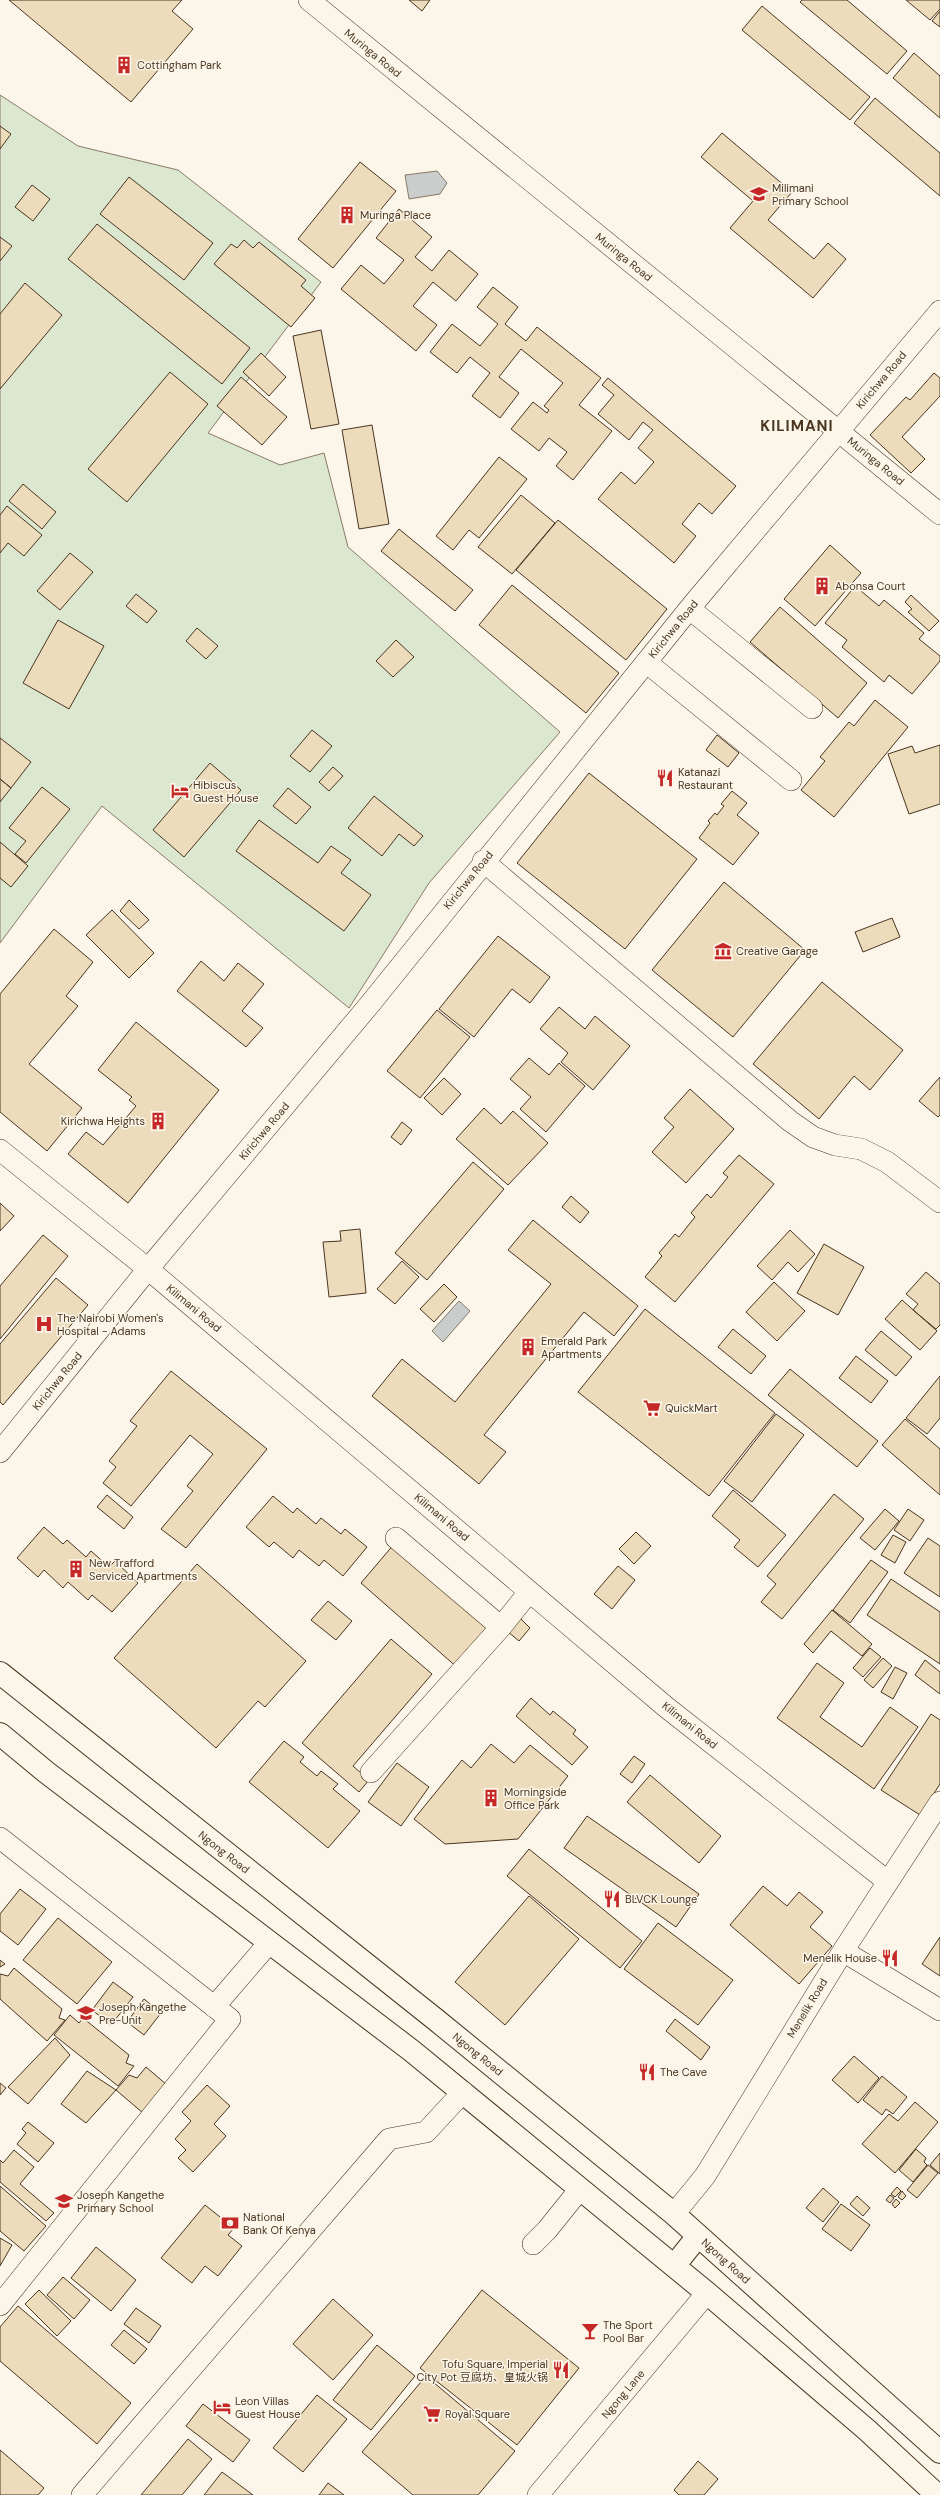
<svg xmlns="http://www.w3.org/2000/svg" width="940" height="2495" font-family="'DM Sans','Noto Sans SC',sans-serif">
<rect width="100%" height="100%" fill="#fbf6e9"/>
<path fill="#dce7d0" stroke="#887966" d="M0 95 78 146 178 170 321 282 208 433 280 465 324 453 348 547 560 732 429 883 349 1008 102 806 0 943Z"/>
<path fill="#c9cecd" stroke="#887966" d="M437 171 447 183 440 194 409 199 405 175Z
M459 1301 470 1311 443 1342 432 1331Z"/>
<path fill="#ecdcbc" stroke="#4a3520" d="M9 0H182L172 11 193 29 131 102Z
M409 0H430L422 11Z
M802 0H847L907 51 887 74 800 2Z
M906 0H940V9L930 20Z
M762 6 870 97 850 120 742 30Z
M940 11V27L932 21Z
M914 53 940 76V118L893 78Z
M875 98 940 153V196L854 123Z
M0 126 11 134 0 149Z
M722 133 792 192 768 220 814 259 828 243 846 259 813 298 730 228 753 201 701 157Z
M360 162 396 191 333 268 298 239Z
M129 177 213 243 184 280 100 214Z
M32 185 50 199 33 221 15 207Z
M399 209 432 237 415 257 432 271 449 250 478 274 456 301 433 282 413 306 437 325 416 351 341 289 361 265 384 284 404 260 376 238Z
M97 224 250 348 222 384 68 259Z
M0 237 12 246 0 261Z
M244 240 253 248 259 242 306 280 301 286 315 298 291 327 214 264 231 244 237 248Z
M25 283 62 315 0 389V314Z
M493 287 518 307 505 324 526 341 537 327 601 378 579 405 612 431 573 480 556 466 567 452 549 438 539 451 511 429 533 402 547 413 549 410 544 406 563 383 521 349 499 377 519 393 500 418 472 396 490 373 470 357 457 373 430 352 452 324 480 346 498 324 477 307Z
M321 330 339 424 311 429 293 336Z
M261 353 286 377 269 396 243 372Z
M170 372 208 404 127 502 88 469Z
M934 373 940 378V396L902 437 925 459 911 473 870 435 906 397 910 400Z
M241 377 287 417 262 445 217 406Z
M608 378 736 486 712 514 699 503 682 524 696 536 674 563 598 499 621 472 635 484 654 462 638 448 653 430 643 422 629 440 598 414 614 395 602 385Z
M372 425 389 524 359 529 342 430Z
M499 457 527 479 479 538 469 530 453 550 436 536Z
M23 484 56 512 42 529 9 501Z
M521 495 555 523 512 574 478 547Z
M7 506 42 535 24 556 8 543 0 553V515Z
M558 520 667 609 626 660 516 570Z
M399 529 473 590 455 611 381 551Z
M830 545 861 573 815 626 784 599Z
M70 553 93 572 60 610 37 591Z
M512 585 619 673 586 713 479 625Z
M855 586 879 606 884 600 924 633 919 639 940 656V661L912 694 889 675 884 682 842 647 847 640 825 623Z
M136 594 157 611 147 623 126 606Z
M911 595 939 621 929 631 908 612 912 609 905 602Z
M780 607 867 683 838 718 750 642Z
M58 620 104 646 69 709 23 683Z
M197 628 218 646 206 659 186 641Z
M396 640 414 657 393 677 376 661Z
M875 700 908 727 834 817 801 790 825 761 820 757 849 722 854 726Z
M312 730 332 746 310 772 290 756Z
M717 735 739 753 728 767 706 750Z
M0 738 31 762 11 788 0 779Z
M940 745V804L909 814 888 754 912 746 915 753Z
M210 763 241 790 184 857 153 830Z
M333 767 343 776 329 791 319 782Z
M589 773 697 859 625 949 517 863Z
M0 779 11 788 0 802Z
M42 787 70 809 26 863 15 854 26 841 9 828Z
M288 788 311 807 296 824 273 806Z
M732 791 747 803 737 815 759 833 733 865 699 838 710 823 708 821 715 813 717 815 724 806 721 804Z
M374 796 423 836 414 846 399 834 382 856 348 828Z
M259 820 318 863 331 846 351 860 341 873 371 895 344 931 236 851Z
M0 842 28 866 11 887 0 878Z
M724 882 805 950 733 1037 652 970Z
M129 900 149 920 139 929 120 911Z
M112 910 154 953 129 978 86 935Z
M892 918 900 937 863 952 855 932Z
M54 929 93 962 66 996 78 1006 29 1064 82 1108 47 1151 0 1112V994Z
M498 936 550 977 530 1003 512 989 474 1037 439 1009Z
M201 961 224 981 238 963 264 984 242 1011 263 1028 246 1047 177 991Z
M822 982 903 1050 870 1090 854 1076 819 1119 753 1064Z
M559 1007 585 1029 595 1016 630 1046 593 1090 561 1062 568 1053 540 1029Z
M437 1010 470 1037 420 1098 387 1071Z
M136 1022 219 1090 128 1203 68 1154 86 1132 103 1145 136 1106 129 1100 132 1097 98 1070Z
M529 1058 549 1075 559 1063 585 1086 546 1132 520 1109 531 1097 510 1079Z
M940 1077V1115L938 1117 919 1101Z
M444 1078 461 1094 442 1115 424 1098Z
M690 1089 734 1129 686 1183 652 1152 674 1127 664 1118Z
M484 1108 501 1124 513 1111 548 1143 508 1185 456 1139Z
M402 1122 412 1130 401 1145 391 1137Z
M739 1155 774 1184 675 1302 645 1277 662 1256 659 1253 675 1234 679 1237 695 1217 691 1213 707 1194 711 1198 728 1177 723 1173Z
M473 1162 504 1189 427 1280 395 1253Z
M571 1196 589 1212 580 1223 562 1207Z
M0 1203 14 1216 0 1231Z
M533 1220 638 1306 614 1336 584 1312 484 1435 506 1452 479 1484 372 1396 402 1359 455 1402 551 1284 508 1250Z
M360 1229 366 1293 329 1297 323 1242 341 1241 340 1231Z
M790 1230 815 1254 798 1272 788 1262 772 1280 757 1266Z
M43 1235 68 1256 0 1339V1286Z
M824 1244 864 1267 838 1315 797 1293Z
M402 1261 419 1277 395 1304 377 1289Z
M926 1272 940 1284V1325L936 1329 913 1310 918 1304 906 1294Z
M56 1278 88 1305 3 1405 0 1402V1344Z
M774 1282 805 1311 777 1341 746 1312Z
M444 1284 457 1297 434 1322 420 1309Z
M902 1300 937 1331 920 1350 885 1319Z
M645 1309 775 1413 709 1496 578 1392Z
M733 1329 766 1356 751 1374 718 1347Z
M881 1331 912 1357 896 1376 865 1350Z
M856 1356 888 1381 871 1403 839 1378Z
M790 1369 878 1441 857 1467 768 1395Z
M171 1371 267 1449 186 1548 161 1529 193 1491 187 1486 213 1454 190 1435 131 1506 103 1483 116 1467 109 1461 137 1426 130 1421Z
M940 1376V1418L927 1434 906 1418Z
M776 1414 804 1435 752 1502 724 1481Z
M905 1419 940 1449V1495L882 1445Z
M733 1490 786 1535 758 1567 734 1547 740 1540 712 1516Z
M834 1494 864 1519 782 1619 761 1602 776 1584 767 1576Z
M107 1495 133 1517 124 1529 97 1507Z
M273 1496 293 1513 297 1508 316 1524 321 1518 341 1534 345 1529 367 1547 343 1576 324 1560 319 1566 299 1550 293 1558 274 1542 269 1547 246 1527Z
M885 1509 899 1521 875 1550 860 1538Z
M908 1509 924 1520 910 1541 894 1530Z
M44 1527 63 1544 67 1540 86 1557 91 1551 109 1567 115 1561 138 1583 112 1612 92 1595 88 1600 68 1582 63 1588 44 1570 38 1577 17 1558Z
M636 1532 651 1546 634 1564 619 1549Z
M893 1535 906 1542 895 1563 881 1555Z
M928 1538 940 1546V1597L904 1573Z
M395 1543 494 1628 459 1669 361 1583Z
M871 1560 888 1572 850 1623 833 1610Z
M197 1564 306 1661 265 1707 258 1701 216 1748 114 1658Z
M618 1566 635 1580 612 1609 594 1594Z
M891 1579 940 1612V1664L867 1615Z
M328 1601 352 1621 336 1640 311 1620Z
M832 1610 872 1644 862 1656 831 1631 813 1653 804 1644Z
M519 1617 530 1628 519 1641 507 1631Z
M391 1639 432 1674 353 1766 369 1780 359 1792 302 1743Z
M870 1648 881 1657 863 1677 853 1668Z
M883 1658 892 1666 873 1688 864 1680Z
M925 1660 940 1672V1694L915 1675Z
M817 1663 844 1683 820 1717 862 1747 890 1707 918 1727 874 1789 777 1718Z
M895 1667 907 1673 893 1699 881 1692Z
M531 1698 550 1715 553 1711 576 1730 573 1734 588 1747 572 1765 516 1716Z
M931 1714 940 1720V1784L920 1815 881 1790Z
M284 1741 304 1757 300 1762 317 1776 321 1771 338 1784 333 1789 360 1811 328 1848 249 1782Z
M491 1744 514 1763 530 1745 568 1776 518 1839 445 1844 414 1819 462 1760 471 1768Z
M634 1756 645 1764 632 1783 620 1774Z
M397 1763 429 1787 401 1826 368 1802Z
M650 1775 721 1836 699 1863 627 1802Z
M587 1816 699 1894 676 1927 564 1848Z
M529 1849 642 1941 620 1968 507 1876Z
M763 1886 787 1906 799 1892 823 1912 810 1927 832 1946 799 1984 730 1925Z
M20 1889 46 1909 18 1945 0 1931V1914Z
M529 1896 579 1939 505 2025 455 1982Z
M58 1918 112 1962 77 2004 23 1960Z
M658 1923 733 1980 698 2025 624 1969Z
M940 1937V1976L922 1964Z
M0 1960 5 1964 0 1967Z
M14 1968 62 2009 59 2018 65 2020 47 2041 0 1999V1974L8 1976Z
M113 1982 133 1997 111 2025 92 2010Z
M144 1999 161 2013 144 2035 127 2022Z
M70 2015 79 2023 83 2018 129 2055 126 2063 134 2066 118 2086 54 2035Z
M675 2019 710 2047 701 2060 666 2031Z
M55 2038 70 2055 28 2104 8 2087Z
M854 2056 879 2078 858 2103 832 2080Z
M146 2067 167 2085 143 2113 116 2090 129 2075 137 2078Z
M87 2071 116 2090 86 2123 61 2104Z
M882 2076 907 2097 893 2114 886 2109 882 2115 863 2100Z
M0 2083 6 2088 0 2095Z
M207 2085 230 2106 214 2124 226 2136 193 2172 178 2158 186 2150 175 2139 191 2121 182 2112Z
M915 2102 938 2122 895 2173 862 2144 889 2114 898 2121Z
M28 2122 54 2143 38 2162 17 2144 26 2133 22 2129Z
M916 2149 926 2158 924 2162 927 2165 913 2182 899 2170Z
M14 2150 34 2167 20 2184 54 2213 46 2221 0 2182V2160L3 2163Z
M940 2153V2174L930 2165Z
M928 2165 938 2173 917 2198 907 2190Z
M0 2186 46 2226 24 2251 0 2231Z
M897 2187 901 2191 895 2197 891 2194Z
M823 2188 839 2202 823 2222 806 2208Z
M902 2191 906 2196 902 2200 898 2197Z
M890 2195 894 2198 890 2203 886 2200Z
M857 2196 870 2208 863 2216 850 2204Z
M896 2199 900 2203 895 2208 892 2204Z
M841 2204 870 2225 851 2251 822 2229Z
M205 2205 234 2228 228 2235 242 2246 218 2276 205 2266 192 2283 161 2258Z
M0 2238 12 2245 0 2266Z
M96 2247 136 2280 111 2311 71 2278Z
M63 2277 90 2300 74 2319 47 2295Z
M39 2290 71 2321 57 2336 25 2304Z
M482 2290 579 2368 517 2445 420 2368Z
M333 2299 373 2335 333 2380 293 2344Z
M18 2306 131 2403 97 2444 0 2361V2327Z
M136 2308 161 2326 149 2343 124 2324Z
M124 2330 147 2349 134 2364 111 2345Z
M377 2345 415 2376 371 2430 333 2400Z
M426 2376 515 2451 478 2495H413L362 2452Z
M317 2395 347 2419 303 2472 273 2448Z
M203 2404 250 2440 233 2462 186 2426Z
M188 2439 212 2459 182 2495H141Z
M0 2450 44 2488 38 2495H0Z
M698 2461 718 2479 704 2495H679L674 2490Z
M222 2472 253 2495H204Z
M328 2483 344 2495H319Z"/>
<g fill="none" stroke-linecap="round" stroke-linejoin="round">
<g stroke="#4a3520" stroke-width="22">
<path id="street" d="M309 0 940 514
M690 609 812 708
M646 662 791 780
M483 861 790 1121 813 1137 835 1145 861 1149 887 1162 940 1202
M0 1150 148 1269 666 1707 887 1881
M0 1452 148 1269 370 1004 694 603 940 311
M396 1538 501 1627 529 1592
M371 1772 501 1627
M0 1838 230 2019 0 2305
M843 1951 940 2010
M214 2007 269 1943
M674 2214 705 2176 843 1951 940 1802
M533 2244 547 2230 580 2189
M82 2495 389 2139 426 2132 463 2092
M538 2495 707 2293"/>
</g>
<g stroke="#4a3520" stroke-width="24">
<path id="secondary" d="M0 1673 435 2019 674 2214 940 2452
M0 1734 46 1772 412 2051 707 2293 867 2430 937 2495
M674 2266 698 2236"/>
</g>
<use href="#street" stroke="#fbf6e9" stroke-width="21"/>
<use href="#secondary" stroke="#fbf6e9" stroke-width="22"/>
</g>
<defs>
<g id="building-bare" transform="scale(1.38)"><path d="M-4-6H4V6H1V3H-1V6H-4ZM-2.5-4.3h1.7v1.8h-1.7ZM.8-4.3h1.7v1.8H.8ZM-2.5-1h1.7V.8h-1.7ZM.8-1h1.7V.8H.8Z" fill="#c62828" stroke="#fbf6e9" stroke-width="2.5" paint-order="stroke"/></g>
<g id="school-bare" transform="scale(1.38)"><path d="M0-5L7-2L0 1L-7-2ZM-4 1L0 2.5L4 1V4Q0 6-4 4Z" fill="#c62828" stroke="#fbf6e9" stroke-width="2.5" paint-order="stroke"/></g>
<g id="restaurant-bare" transform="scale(1.38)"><path d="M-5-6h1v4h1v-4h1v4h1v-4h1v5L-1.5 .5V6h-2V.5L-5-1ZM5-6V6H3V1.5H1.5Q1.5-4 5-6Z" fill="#c62828" stroke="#fbf6e9" stroke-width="2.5" paint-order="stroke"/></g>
<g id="hotel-bare" transform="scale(1.38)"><path d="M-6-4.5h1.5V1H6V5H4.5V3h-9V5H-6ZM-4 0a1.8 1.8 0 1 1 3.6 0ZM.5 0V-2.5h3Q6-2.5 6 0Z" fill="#c62828" stroke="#fbf6e9" stroke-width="2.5" paint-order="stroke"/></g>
<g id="museum-bare" transform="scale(1.38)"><path d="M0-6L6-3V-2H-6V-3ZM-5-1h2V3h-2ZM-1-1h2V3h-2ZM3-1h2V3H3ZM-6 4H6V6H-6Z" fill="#c62828" stroke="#fbf6e9" stroke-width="2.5" paint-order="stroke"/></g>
<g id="hospital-bare" transform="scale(1.38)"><path d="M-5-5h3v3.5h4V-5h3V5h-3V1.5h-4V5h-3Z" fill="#c62828" stroke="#fbf6e9" stroke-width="2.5" paint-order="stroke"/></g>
<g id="supermarket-bare" transform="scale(1.38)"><path d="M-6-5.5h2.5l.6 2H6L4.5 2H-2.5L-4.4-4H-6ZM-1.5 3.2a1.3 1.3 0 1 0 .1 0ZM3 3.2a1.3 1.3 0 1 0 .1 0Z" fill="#c62828" stroke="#fbf6e9" stroke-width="2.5" paint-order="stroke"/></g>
<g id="bank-bare" transform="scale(1.38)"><path d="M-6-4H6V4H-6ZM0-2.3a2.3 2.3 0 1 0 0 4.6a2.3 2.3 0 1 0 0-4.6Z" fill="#c62828" stroke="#fbf6e9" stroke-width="2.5" paint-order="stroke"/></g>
<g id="bar-bare" transform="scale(1.38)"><path d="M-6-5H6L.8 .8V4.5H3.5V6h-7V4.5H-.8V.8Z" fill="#c62828" stroke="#fbf6e9" stroke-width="2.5" paint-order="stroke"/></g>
</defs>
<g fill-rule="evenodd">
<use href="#building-bare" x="124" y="65"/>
<use href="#school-bare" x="759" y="194"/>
<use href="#building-bare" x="347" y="215"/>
<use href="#building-bare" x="822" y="586"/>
<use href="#restaurant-bare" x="665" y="778"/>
<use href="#hotel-bare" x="180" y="791"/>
<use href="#museum-bare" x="723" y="951"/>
<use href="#building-bare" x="158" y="1121"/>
<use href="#hospital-bare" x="44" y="1324"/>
<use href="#building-bare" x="528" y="1347"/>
<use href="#supermarket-bare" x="652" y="1408"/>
<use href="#building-bare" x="76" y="1569"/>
<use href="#building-bare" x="491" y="1798"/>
<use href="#restaurant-bare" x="612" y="1899"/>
<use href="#restaurant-bare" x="890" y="1958"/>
<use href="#school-bare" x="86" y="2013"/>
<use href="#restaurant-bare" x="647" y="2072"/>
<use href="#school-bare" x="64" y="2201"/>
<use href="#bank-bare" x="230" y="2223"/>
<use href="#bar-bare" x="590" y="2331"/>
<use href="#restaurant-bare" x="561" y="2370"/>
<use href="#hotel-bare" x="222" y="2407"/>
<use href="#supermarket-bare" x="432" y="2414"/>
</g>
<g text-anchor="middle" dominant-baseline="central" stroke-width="3" stroke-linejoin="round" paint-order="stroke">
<g font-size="11" fill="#4a3520" stroke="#fbf6e9">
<text transform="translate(373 53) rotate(39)">Muringa Road</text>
<text transform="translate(624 257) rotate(39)">Muringa Road</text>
<text transform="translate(881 380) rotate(-50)">Kirichwa Road</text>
<text transform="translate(876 461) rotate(39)">Muringa Road</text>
<text transform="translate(673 629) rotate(-51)">Kirichwa Road</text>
<text transform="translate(468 880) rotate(-51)">Kirichwa Road</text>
<text transform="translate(264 1131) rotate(-50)">Kirichwa Road</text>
<text transform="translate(194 1308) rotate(40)">Kilimani Road</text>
<text transform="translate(57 1381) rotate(-51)">Kirichwa Road</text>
<text transform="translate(442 1517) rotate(40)">Kilimani Road</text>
<text transform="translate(690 1725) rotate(39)">Kilimani Road</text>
<text transform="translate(224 1852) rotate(38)">Ngong Road</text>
<text transform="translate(807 2008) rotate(-59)">Menelik Road</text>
<text transform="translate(478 2054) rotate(39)">Ngong Road</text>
<text transform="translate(726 2261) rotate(42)">Ngong Road</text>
<text transform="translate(623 2394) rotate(-50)">Ngong Lane</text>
</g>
<g font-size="11" fill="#4a3520" stroke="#fbf6e9" text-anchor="start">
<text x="137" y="65">Cottingham Park</text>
<text x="772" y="188">Milimani<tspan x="772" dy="13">Primary School</tspan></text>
<text x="360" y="215">Muringa Place</text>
<text x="835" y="586">Abonsa Court</text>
<text x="678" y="772">Katanazi<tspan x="678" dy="13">Restaurant</tspan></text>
<text x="193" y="785">Hibiscus<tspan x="193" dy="13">Guest House</tspan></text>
<text x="736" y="951">Creative Garage</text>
<text x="145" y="1121" text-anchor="end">Kirichwa Heights</text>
<text x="57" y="1318">The Nairobi Women's<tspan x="57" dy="13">Hospital - Adams</tspan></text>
<text x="541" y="1341">Emerald Park<tspan x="541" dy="13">Apartments</tspan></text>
<text x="665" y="1408">QuickMart</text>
<text x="89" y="1563">New Trafford<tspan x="89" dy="13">Serviced Apartments</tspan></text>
<text x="504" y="1792">Morningside<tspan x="504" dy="13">Office Park</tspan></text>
<text x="625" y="1899">BLVCK Lounge</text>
<text x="877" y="1958" text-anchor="end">Menelik House</text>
<text x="99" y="2007">Joseph Kangethe<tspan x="99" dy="13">Pre-Unit</tspan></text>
<text x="660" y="2072">The Cave</text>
<text x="77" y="2195">Joseph Kangethe<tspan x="77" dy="13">Primary School</tspan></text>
<text x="243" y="2217">National<tspan x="243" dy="13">Bank Of Kenya</tspan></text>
<text x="603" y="2325">The Sport<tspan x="603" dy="13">Pool Bar</tspan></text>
<text x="548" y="2364" text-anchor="end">Tofu Square, Imperial<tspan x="548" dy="13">City Pot 豆腐坊、皇城火锅</tspan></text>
<text x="235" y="2401">Leon Villas<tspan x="235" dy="13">Guest House</tspan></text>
<text x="445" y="2414">Royal Square</text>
</g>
<g font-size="15" font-weight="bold" letter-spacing="1" fill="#4a3520" stroke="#fbf6e9">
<text x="797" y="426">KILIMANI</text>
</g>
</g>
</svg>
